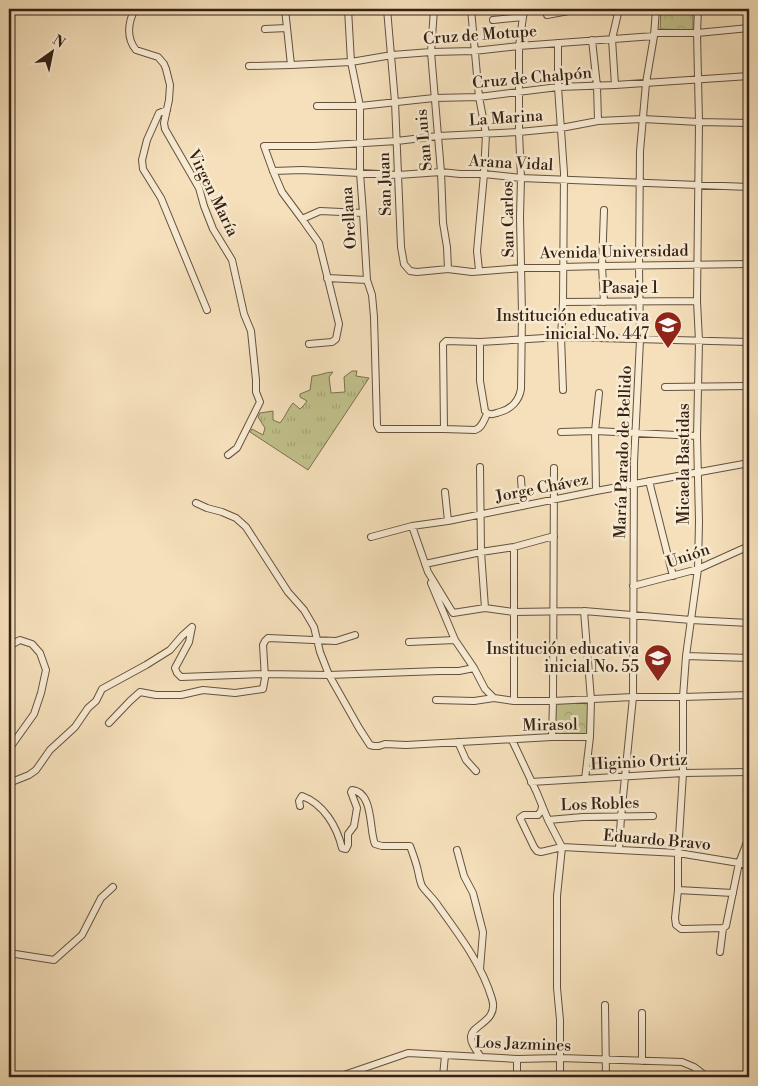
<svg xmlns="http://www.w3.org/2000/svg" width="758" height="1086" font-family="'Libre Bodoni',serif">
<defs>
<pattern id="grass-tufts" width="24" height="20" patternUnits="userSpaceOnUse" patternTransform="scale(1.25)"><rect width="24" height="20" fill="#c1c18c"/><path d="M3 7l-1-3M5 7V3M7 7l1-3M15 17l-1-3M17 17v-4M19 17l1-3" fill="none" stroke="#a6a678"/></pattern>
<pattern id="park-crowns" width="20" height="18" patternUnits="userSpaceOnUse" patternTransform="scale(1.25)"><rect width="20" height="18" fill="#c1c18c"/><path d="M2 6a3 3 0 1 1 6 0M12 15a3 3 0 1 1 6 0" fill="none" stroke="#a6a678"/></pattern>
</defs>
<rect width="100%" height="100%" fill="#f5e0bb"/>
<filter id="stains"><feTurbulence type="fractalNoise" baseFrequency=".004" numOctaves="4"/><feColorMatrix values="0 0 0 0 .2 0 0 0 0 .09 0 0 0 0 .02 0 0 0 .5 -.17"/></filter>
<radialGradient id="worn" r=".72"><stop offset=".6" stop-color="#630" stop-opacity="0"/><stop offset="1" stop-color="#630" stop-opacity=".3"/></radialGradient>
<path fill="url(#grass-tufts)" stroke="#7b7150" d="M352 371H357L356 376 369 378 308 470 250 432 252 429 263 435 265 428 258 417 260 413 273 411V420L280 423C286 416 287 410 293 403L300 409 304 405 307 401 300 397V394L310 390 312 376C319 376 325 372 333 372L329 377 331 393 345 392 344 377Z"/>
<path fill="url(#park-crowns)" stroke="#7b7150" d="M661 9H693V30L660 29Z
M591 700 590 737H552L553 701Z"/>
<g fill="none" stroke-linecap="round" stroke-linejoin="round">
<g stroke="#65513e" stroke-width="8">
<path id="minor" d="M135 9C128 22 126 38 136 50L158 57 164 64 166 69 170 85 169 100 164 123 165 129 199 188 204 206 213 229 232 260 244 314 251 331 256 380V392L260 402 237 448 228 455
M285 9 291 65 351 62 392 55 431 52 474 51 519 46 654 36
M348 9 351 62 360 106V173L363 213 367 280 372 295 374 317 377 425 379 429H444L443 344 446 341 480 342 561 337 749 342
M387 9 395 102 401 247 404 264 410 271 417 272 448 269 472 272 522 268 602 266 749 264
M434 9 431 52 441 172 443 223 447 247 448 269
M471 9 479 97 486 134 484 174 477 251 479 270
M698 9 697 33 699 122 697 301 699 341 697 436 699 521 698 569 686 656 683 697V773L678 853V890L675 918 676 925 681 929H684L723 928
M547 15 579 9H595L619 12
M493 20 523 17
M265 29 287 28
M654 33H697L749 28
M592 40 597 86 598 121
M558 43V87L564 173 563 302 561 337 563 390
M249 66 291 65
M615 85 612 39 619 9
M317 106H360L434 98 479 97 558 87 615 85 749 76
M167 110 159 113 147 140 142 160 143 169 161 198 207 310
M273 171 302 170 398 175 441 172 460 174H484L521 178 749 187
M604 210 602 266 604 302
M363 213 320 211 302 219 282 192 273 171 264 146H315L397 141 438 136 519 132 561 128 598 121 643 119 699 122 749 123
M302 219 319 243 339 324 336 339 332 342 309 344
M327 278 367 280
M563 302 697 301
M480 342V381L485 411C490 416 493 414 500 412 511 409 519 401 521 389L522 314 520 217 521 178 519 132V46L523 17 525 9
M665 387 749 386
M444 429 475 430C482 428 484 420 487 414
M561 432 595 431 697 436
M480 467 481 552 485 608
M521 479 523 506
M649 481 673 576
M596 491 595 431 599 393
M445 492 448 521
M196 503 207 508 222 512 236 518 246 527 288 592 304 610 314 627 320 652 329 675 359 728 370 745 374 746H379L385 744 406 745 552 737H590
M412 526 428 572 453 613 485 608 513 612 584 611 691 620 749 623
M371 537 412 526 448 521 596 491 749 463
M514 547V701
M425 564 481 552 514 547 554 536
M431 583 455 640 474 668 485 689 494 698 474 701 436 700
M633 586 698 569 749 546
M584 611 591 700 590 737 585 779
M409 642 455 640
M9 648V646L20 640 32 644 40 653 46 670 41 693 34 714 9 749
M686 656 749 658
M494 698 514 701H553L633 697H683L749 695
M109 723 130 701 140 692 156 695H181L203 690 235 693 263 689 265 678 263 645 265 641 268 638 336 641 355 635
M552 737 553 701 554 468
M512 740 537 793 548 820 562 847 557 896V988L560 1020V1077
M458 742 466 760 476 771
M531 782 683 773 749 772
M9 783 29 775 36 770 50 750 75 727 88 708 96 701 102 689 146 665 170 650 182 636 192 627 189 642 175 668 177 673 181 677 264 674 329 675 439 671H459L474 668
M300 806 299 801 302 796C324 804 337 827 342 848L346 849 348 845V834L354 826 357 808 351 792 352 790C374 792 369 831 375 844L382 846H410C413 854 416 862 418 871 419 876 420 882 422 886 425 891 435 900 439 907 460 936 482 965 492 999 499 1021 472 1025 471 1036 470 1043 477 1051 481 1057
M542 807 541 811 538 815H524L520 818 534 847 537 851 541 852 562 847 678 853 739 863 749 866
M548 820 583 817 653 816
M619 849 621 817 633 697 634 462 640 340 639 266 640 151 646 83 654 36 656 9
M457 850 464 876 473 893 483 932 480 969
M678 890 733 893
M720 952 723 928 726 926 739 863 749 837
M9 953 54 960 82 935 101 898 113 887
M605 1005 606 1077
M517 1059V1077
M642 1061V1013
M338 1077 408 1053 517 1059 560 1058 682 1062 694 1067 707 1077
M443 1077 445 1055"/>
</g>
<use href="#minor" stroke="#f8ebd3" stroke-width="6"/>
</g>
<defs>
<g id="school-pin" transform="scale(1.4375)"><path d="M0 17L-7.5 6A9.5 9.5 0 1 1 7.5 6Z" fill="#8f2418" stroke="#f8ebd3"/><path d="M0-5L7-2L0 1L-7-2ZM-4 1L0 2.5L4 1V4Q0 6-4 4Z" fill="#fff"/></g>
</defs>
<g fill-rule="evenodd">
<use href="#school-pin" x="668" y="325"/>
<use href="#school-pin" x="658" y="658"/>
</g>
<g text-anchor="middle" dominant-baseline="central" stroke-width="5" stroke-linejoin="round" paint-order="stroke">
<g font-size="16" fill="#352114" stroke="#f8ebd3">
<text transform="translate(480 35) rotate(-4)">Cruz de Motupe</text>
<text transform="translate(532 78) rotate(-5)">Cruz de Chalpón</text>
<text transform="translate(506 118) rotate(-4)">La Marina</text>
<text transform="translate(424 140) rotate(-95)">San Luis</text>
<text transform="translate(511 163) rotate(3)">Arana Vidal</text>
<text transform="translate(385 184) rotate(-92)">San Juan</text>
<text transform="translate(213 193) rotate(64)">Virgen María</text>
<text transform="translate(349 218) rotate(-94)">Orellana</text>
<text transform="translate(508 219) rotate(-91)">San Carlos</text>
<text transform="translate(614 252) rotate(-1)">Avenida Universidad</text>
<text x="630" y="288">Pasaje 1</text>
<text transform="translate(623 452) rotate(-88)">María Parado de Bellido</text>
<text transform="translate(684 464) rotate(-90)">Micaela Bastidas</text>
<text transform="translate(542 488) rotate(-11)">Jorge Chávez</text>
<text transform="translate(688 556) rotate(-19)">Unión</text>
<text transform="translate(550 725) rotate(-1)">Mirasol</text>
<text transform="translate(639 762) rotate(-3)">Higinio Ortiz</text>
<text transform="translate(600 804) rotate(-2)">Los Robles</text>
<text transform="translate(657 840) rotate(5)">Eduardo Bravo</text>
<text transform="translate(523 1044) rotate(2)">Los Jazmines</text>
</g>
<g font-size="16" fill="#352114" stroke="#f8ebd3" text-anchor="end">
<text x="649" y="316">Institución educativa<tspan x="649" dy="18">inicial No. 447</tspan></text>
<text x="639" y="649">Institución educativa<tspan x="639" dy="18">inicial No. 55</tspan></text>
</g>
</g>
<rect width="758" height="1086" fill="none" stroke="#f5e0bb" stroke-width="30"/>
<rect x="10" y="10" width="738" height="1066" fill="none" stroke="#352114" stroke-width="2.5"/>
<rect x="15" y="15" width="728" height="1056" fill="none" stroke="#352114"/>
<g transform="translate(52 52) rotate(33)" stroke="#f8ebd3" stroke-width="4" paint-order="stroke">
<path d="M0-4L9 19L0 12L-9 19Z" fill="#352114"/>
<text y="-8" font-size="14" font-weight="bold" text-anchor="middle" fill="#352114">N</text>
</g>
<rect width="100%" height="100%" filter="url(#stains)"/>
<rect width="100%" height="100%" fill="url(#worn)"/>
</svg>
